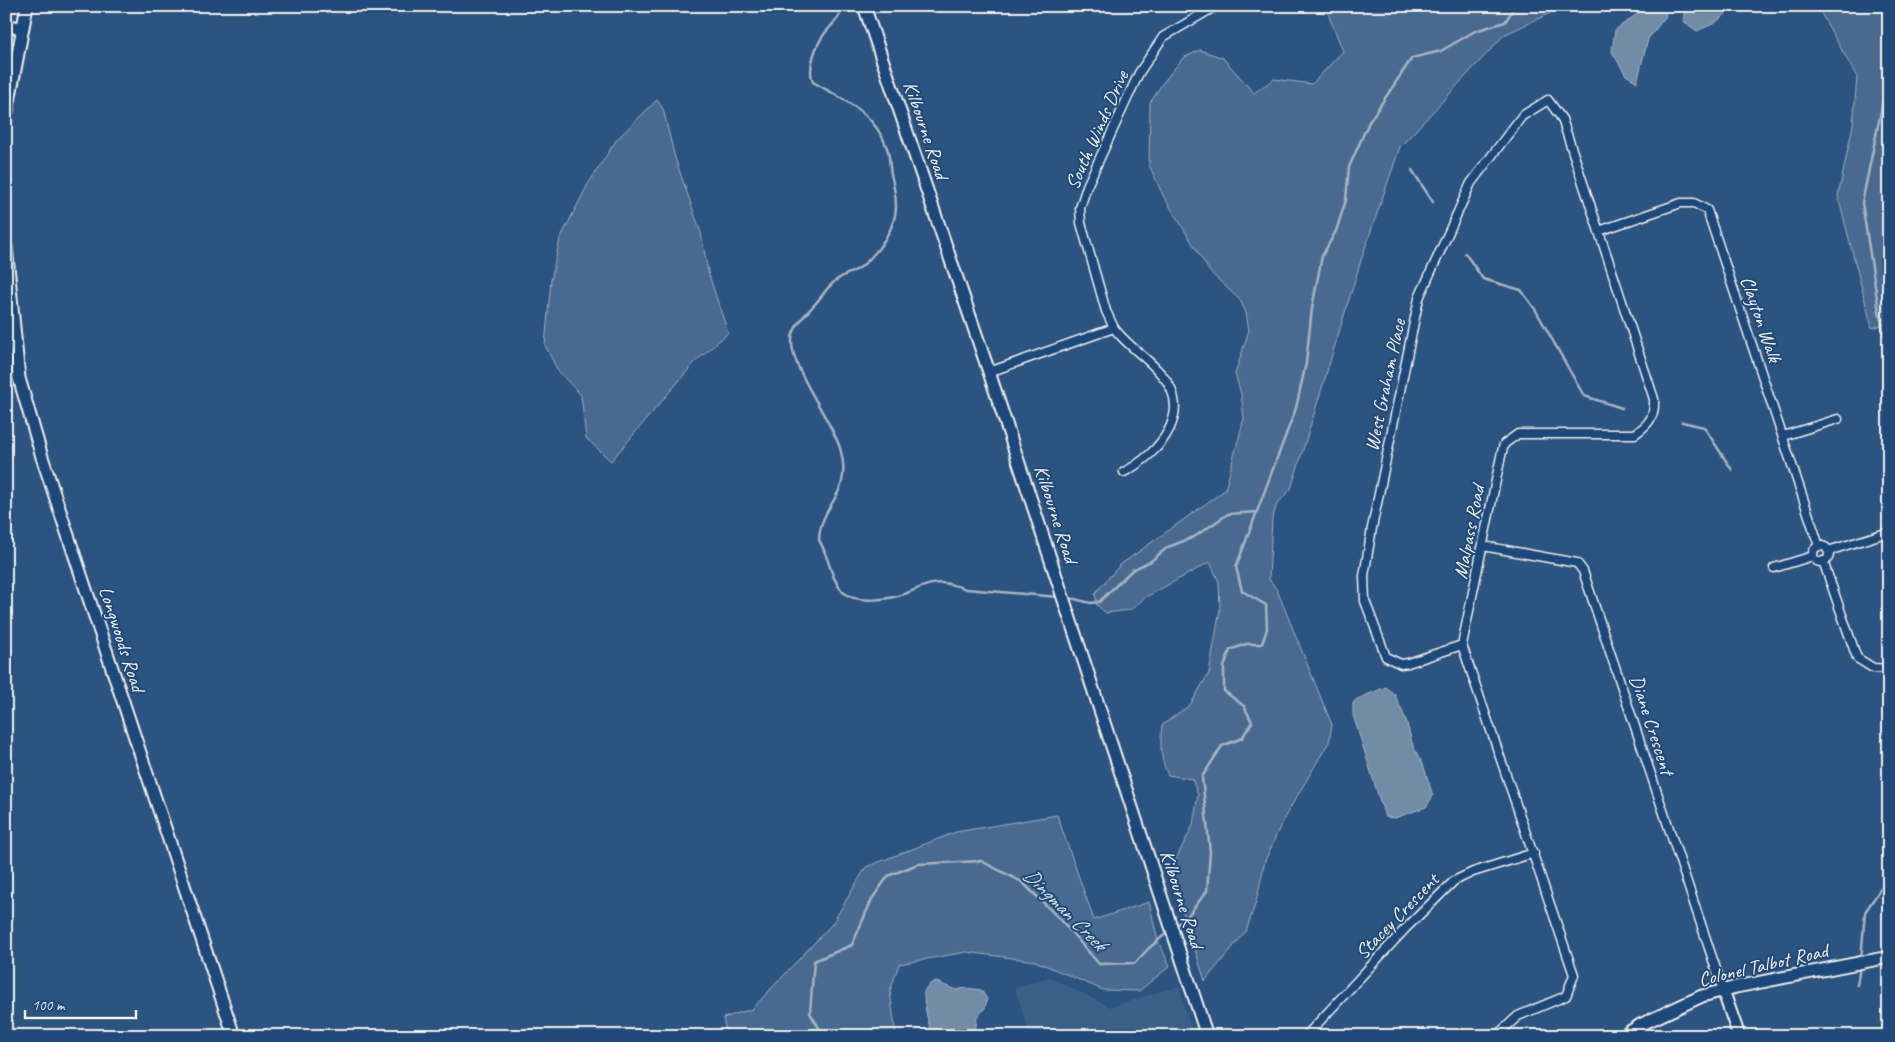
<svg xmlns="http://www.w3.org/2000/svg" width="1895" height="1042" font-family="Caveat,sans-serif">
<rect width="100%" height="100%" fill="#2c5481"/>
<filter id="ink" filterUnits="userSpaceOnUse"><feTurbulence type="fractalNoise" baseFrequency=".02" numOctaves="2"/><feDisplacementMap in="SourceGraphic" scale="10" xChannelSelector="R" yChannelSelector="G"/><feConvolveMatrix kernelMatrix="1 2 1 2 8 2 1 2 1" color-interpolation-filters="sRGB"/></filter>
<g filter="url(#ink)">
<path fill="#3b6088" d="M1049 977 1110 1007 1179 986 1193 1036H1030L1015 988Z"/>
<path fill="#496b90" stroke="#9eaebc" d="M1325 6H1565L1504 35 1400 147 1362 257 1291 489 1277 504 1272 519 1269 579 1277 590 1332 725 1329 742 1283 820 1265 861 1256 902 1246 931 1205 981 1170 871 1193 825 1198 795 1192 779 1168 775C1160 759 1160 743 1162 725L1190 705 1209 673 1220 609 1219 582 1210 562 1146 597 1130 610 1106 613 1097 605 1095 593 1120 565 1225 490 1244 418 1241 394 1235 374 1249 330 1246 313 1240 300 1210 272 1164 197 1149 165 1150 103 1162 84 1183 58 1200 50 1223 58 1254 93 1274 79 1312 84 1343 51Z
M1817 6H1889V323L1872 328 1838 196 1853 125 1857 77Z
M657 100 663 109 675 158 701 233 708 272 728 333 695 362 611 461 586 438 581 395 558 371 545 345 551 280 560 239 587 186 617 139Z
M1057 815 1094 920 1149 902 1158 941 1170 966 1139 991 1103 990 1035 961 966 952 899 964 890 991 896 1036H727L723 1018 752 1009 832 924 866 867 956 832Z"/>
<path fill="#738ca6" stroke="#a7b4c0" d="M1648 6H1664L1666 16 1648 39 1637 82 1626 75 1612 52 1615 30Z
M1685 6H1735L1715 23 1697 31 1683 21Z
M1386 687 1395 695 1406 720 1413 746 1423 764 1433 796 1426 807 1395 818 1385 817 1353 715V703L1357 699Z
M934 981 956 990 966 988 981 990 987 999 985 1008 977 1017 975 1036H933C929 1030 923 999 924 993 925 987 929 985 934 981Z"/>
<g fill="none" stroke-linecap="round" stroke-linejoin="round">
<path stroke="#a7b4c0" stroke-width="2.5" d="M843 6C840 19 832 24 825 33 816 45 807 67 813 82 843 100 874 111 887 148 890 156 889 165 891 174 899 205 899 221 879 248 873 255 866 264 858 269 849 274 839 276 832 284 825 290 821 298 815 304 806 314 797 322 793 334 784 361 831 418 840 448 854 497 820 502 819 540 829 556 830 578 843 592 857 605 891 599 907 593 918 589 927 583 940 583 949 583 957 586 966 589L1058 597
M1889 72 1862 203 1879 311 1889 355
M1412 170 1433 202
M1465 253 1483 279 1521 290 1535 309 1584 396 1622 408
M1682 422 1704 427 1732 470
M1066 597 1091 603 1099 602 1132 570 1151 561 1168 547 1194 537 1228 514 1257 512
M1175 926 1186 918 1207 891 1210 852 1202 777 1222 746 1242 738 1252 722 1244 706 1224 691V667L1230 650 1246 644H1262L1267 629 1266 605 1242 591 1236 567 1296 408 1306 363 1312 308 1322 256 1336 231 1346 200 1349 167 1369 122 1412 58 1441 51 1475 31 1505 22 1515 6
M1861 959 1865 912 1886 881
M1857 985 1860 967
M1873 1032 1875 1036
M824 1036 810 1013 814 961 852 945 872 899 888 876 918 864 981 861 1022 882 1060 919 1099 964 1135 963 1148 949 1169 931"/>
<g stroke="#f4f1e8" stroke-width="11">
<path id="street" d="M1599 231 1681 203H1694L1707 210 1819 546
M1114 328 1106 311 1081 223 1080 208 1087 186 1139 73 1163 37 1216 6
M989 372 1114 328C1127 346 1147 357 1161 374 1195 411 1160 454 1124 472
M1783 436 1838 419
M1483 546 1577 563 1583 571 1723 990
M1813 554a8 8 0 1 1 16 0a8 8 0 1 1-16 0Z
M1828 551 1889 532
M1823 561 1857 658 1873 668 1889 669
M1774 568 1813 556
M1462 645 1408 663 1401 664 1386 657 1365 601 1364 576 1372 528 1419 298 1471 183 1522 116 1548 100 1562 119 1654 399C1655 417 1649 424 1635 434H1518L1504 444 1501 456 1462 645 1574 975 1566 996 1518 1016 1496 1036
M1306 1036 1405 929 1454 881 1473 872 1534 853"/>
</g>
<g stroke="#f4f1e8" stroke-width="15">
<path id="secondary" d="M864 6 989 372 1207 1036
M6 26 21 28
M6 117 27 6
M6 246 19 378 42 457 234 1036
M1723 990 1739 1036
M1623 1036 1640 1025 1702 996 1736 987 1889 957"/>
</g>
<use href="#street" stroke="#1f4a7a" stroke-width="8"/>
<use href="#secondary" stroke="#1f4a7a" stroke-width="11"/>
</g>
</g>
<g text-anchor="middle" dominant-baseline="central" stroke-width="4" stroke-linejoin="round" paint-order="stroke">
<g font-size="20" fill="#f4f1e8" stroke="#1f4a7a">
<text transform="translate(926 130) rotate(71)">Kilbourne Road</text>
<text transform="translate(1097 130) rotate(-66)">South Winds Drive</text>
<text transform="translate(1761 319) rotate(71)">Clayton Walk</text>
<text transform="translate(1385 385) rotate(-78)">West Graham Place</text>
<text transform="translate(1056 514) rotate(72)">Kilbourne Road</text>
<text transform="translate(1469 532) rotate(-79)">Malpass Road</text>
<text transform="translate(122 639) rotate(72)">Longwoods Road</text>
<text transform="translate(1652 725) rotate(72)">Diane Crescent</text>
<text transform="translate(1182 899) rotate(72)">Kilbourne Road</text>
<text transform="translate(1397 916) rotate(-46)">Stacey Crescent</text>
<text transform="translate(1763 965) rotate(-13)">Colonel Talbot Road</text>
</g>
<g font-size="21" font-style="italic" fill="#dadddb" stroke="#1f4a7a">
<text transform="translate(1065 909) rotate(45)">Dingman Creek</text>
</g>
</g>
<rect width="1895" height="1042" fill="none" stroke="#1f4a7a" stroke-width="25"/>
<rect x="12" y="12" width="1870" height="1017" fill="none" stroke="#f4f1e8" stroke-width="2" filter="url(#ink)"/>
<path d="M25 1010v8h111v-8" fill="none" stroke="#f4f1e8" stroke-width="2.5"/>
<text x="32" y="1010" font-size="15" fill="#f4f1e8" stroke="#1f4a7a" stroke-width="4" paint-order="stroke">100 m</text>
</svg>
